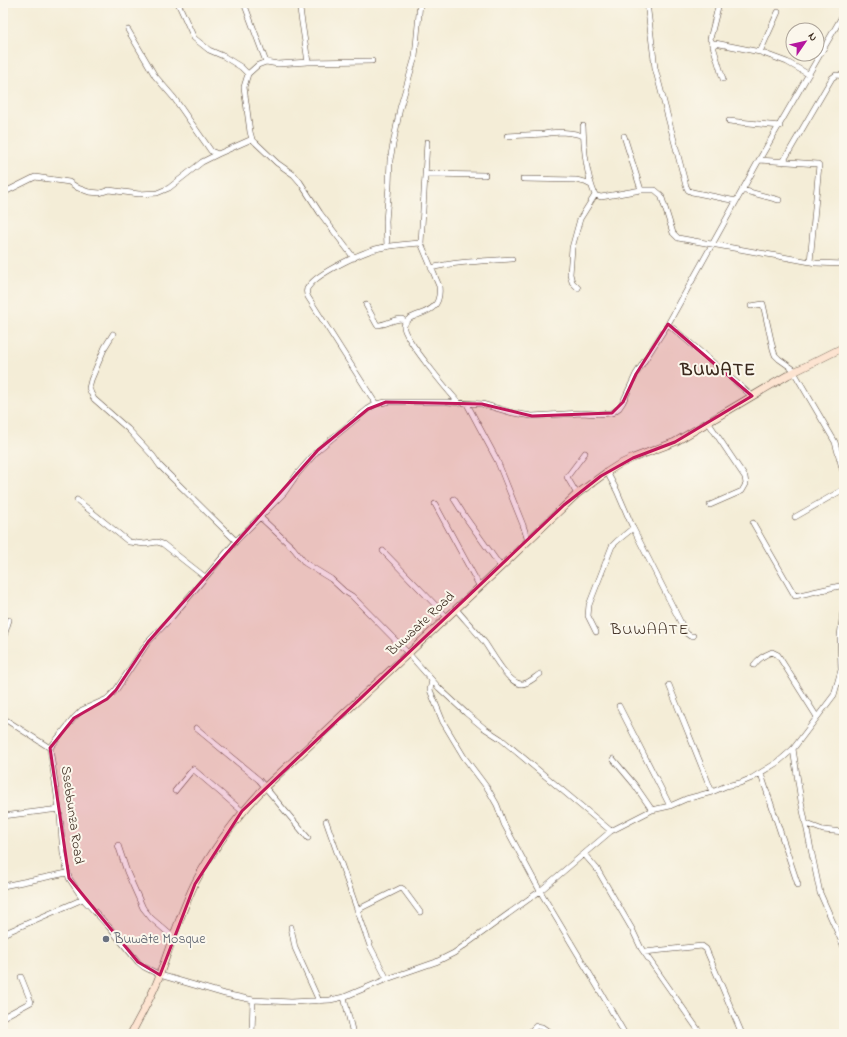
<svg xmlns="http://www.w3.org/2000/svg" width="847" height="1037" font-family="'Indie Flower',sans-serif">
<rect width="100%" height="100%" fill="#fbf7ec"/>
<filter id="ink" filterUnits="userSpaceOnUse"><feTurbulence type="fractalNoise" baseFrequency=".025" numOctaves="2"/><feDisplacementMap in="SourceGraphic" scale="8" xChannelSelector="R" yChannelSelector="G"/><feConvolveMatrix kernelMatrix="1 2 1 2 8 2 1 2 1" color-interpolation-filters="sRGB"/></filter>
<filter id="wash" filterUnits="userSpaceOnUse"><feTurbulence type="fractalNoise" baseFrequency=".012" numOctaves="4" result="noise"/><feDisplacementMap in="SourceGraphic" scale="16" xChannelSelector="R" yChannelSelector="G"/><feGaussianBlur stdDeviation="0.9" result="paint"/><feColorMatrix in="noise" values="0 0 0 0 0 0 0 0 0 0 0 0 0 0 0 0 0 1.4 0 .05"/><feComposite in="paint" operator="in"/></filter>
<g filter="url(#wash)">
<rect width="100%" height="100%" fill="#f4edd7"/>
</g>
<g filter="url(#ink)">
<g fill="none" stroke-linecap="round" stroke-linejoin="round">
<g stroke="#57473a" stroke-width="6">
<path id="street" d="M178 3 194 38 209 50 223 56 241 67 248 74
M244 3 266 62
M299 3 308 62 278 64 266 62 258 65 248 74 244 87 250 132 252 139 256 143 277 163 294 175 300 182 320 213 354 258
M647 3 655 68 686 186 688 190 692 192 736 201
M128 30 155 76 174 98 211 151 218 154 252 139
M713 44 710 39 719 3
M760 52 778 12
M308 62 372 61
M723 79 713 46 715 43 760 52 787 62 808 74
M729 121 780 126
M583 126C584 150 586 173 595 195L601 197 641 190H655L661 195 673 233 678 238 816 263 844 264
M507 136 544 134C555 131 573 132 583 136
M624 136 641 190
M427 142 421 243 439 286C443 320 408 309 404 326 401 335 450 393 459 403
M759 160 818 164 819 165 810 262
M783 162 832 78 836 75 844 76
M425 174 485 175
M523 179 576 180 585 182 591 185
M742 190 779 200
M3 193 35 177 69 182 78 188 89 192 100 193 109 190 139 194 157 193 169 188 202 162 218 154
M387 247 386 221 389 185 390 160 400 108 415 57 420 3
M431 268C458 261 485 261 512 259
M578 288 572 282 570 274 572 248 580 219 595 195
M366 305 377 325C386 325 393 319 402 319L405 322
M751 306 763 304 773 349 775 355 779 359 796 371
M668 324 752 396
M113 334 105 347 91 380 89 388 91 393 94 399 128 429 153 456 160 466 236 541
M794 372 835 442 844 475
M376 404 308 297C306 293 306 289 309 286 318 273 364 251 380 248 393 245 407 244 421 243
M467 404 497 460 523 525 528 541
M708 422 745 477 746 484 742 491 710 505
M607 472 617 491 633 528 686 633 690 636H693
M577 494 567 477 585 453
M454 499 466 518 501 567
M77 500 129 542 145 544 157 542 163 544 205 577
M435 504 480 587
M260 517 293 548 305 563 331 579 344 591 352 596 408 653 439 688 466 713 484 728 501 739 611 831
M795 517 844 489
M753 523 795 596 844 585
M383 551 447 617
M456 609C465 620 476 631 485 643 492 653 508 683 521 684 527 685 535 677 540 674
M596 632 588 616 589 605 612 546 617 541 633 528
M3 639 9 620
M754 665C759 658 764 655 772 652L778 655 817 717
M432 680 430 690 443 722 464 757 488 789 497 805 504 824 540 891 603 996 625 1034
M669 685 712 792
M619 706 670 806
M3 718 50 748 60 816 63 853 69 878 83 899 109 927 138 962 144 967 160 975 225 994 253 1000 291 1002 330 1000 344 997 387 979 436 962 454 953 540 891 611 831 652 810 670 806 686 799 712 792 726 786 740 783 752 778 778 762 793 749 834 695 841 670 840 636 844 603
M196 728 259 780 308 838
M50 748 74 718 82 710 107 699 116 690 148 642 172 617 236 541 284 493 298 473 318 450 368 409 376 404 386 402H447L482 404 513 413 532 416 581 413 598 414 612 413 619 408 623 402 636 374 668 324 759 160 844 13
M793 749 801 801 820 893 844 947
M613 759 634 784 652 810
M761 774 798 885
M175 791 193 769 242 811
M3 816 59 809
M326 821 370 946 387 979
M807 824 823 830 844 832
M118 845 127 872 143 908 151 918 173 937
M584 854 597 869 632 929 641 948 701 1034
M3 886 67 873
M357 910 401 888 403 889 420 912
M291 927 295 948 319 1001
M3 934 83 899
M644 952 702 946 706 949 742 1034
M344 997 353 1034
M3 1017 31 1002 21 977
M252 1034 253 1000
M528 1034 536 1026 542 1027 552 1034"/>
</g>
<g stroke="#57473a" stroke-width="8">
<path id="secondary" d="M131 1034C141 1014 153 995 160 974 171 943 181 912 195 883 213 848 238 816 265 787L501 567 577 494 607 472 618 465 633 458 675 442 788 375 844 347"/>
</g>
<use href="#street" stroke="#fff" stroke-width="5"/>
<use href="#secondary" stroke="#fde4d1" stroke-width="7"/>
</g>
</g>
<path fill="#c2185b" fill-opacity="0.2" stroke="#c2185b" stroke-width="3" stroke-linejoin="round" d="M668 324 752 396 675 442 633 458 601 476 564 505 242 811 195 884 160 975 138 962 69 878 50 748 74 718 107 699 116 690 148 642 318 450 368 409 386 402 482 404 532 416 612 413 623 402 636 374Z"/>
<circle fill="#6b7280" stroke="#fbf7ec" stroke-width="1.5" cx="106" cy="939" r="4"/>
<g text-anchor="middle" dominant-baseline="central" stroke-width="4" stroke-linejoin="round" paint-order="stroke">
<g font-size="14" fill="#3b2a1e" stroke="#fbf7ec">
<text transform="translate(421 624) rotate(-43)">Buwaate Road</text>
<text transform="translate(72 815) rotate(82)">Ssebbunza Road</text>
</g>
<g font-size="14" fill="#5b616d" stroke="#fbf7ec" text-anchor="start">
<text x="114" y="939">Buwate Mosque</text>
</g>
<g font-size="16" letter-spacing="1" fill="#3b2a1e" stroke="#fbf7ec">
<text x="650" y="630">BUWAATE</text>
</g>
<g font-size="18" font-weight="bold" letter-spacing="1" fill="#3b2a1e" stroke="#fbf7ec">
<text x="718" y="371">BUWATE</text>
</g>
</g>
<rect width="847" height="1037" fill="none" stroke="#fbf7ec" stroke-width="16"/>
<g transform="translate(805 42) rotate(56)"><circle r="19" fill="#fbf7ec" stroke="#aea59a"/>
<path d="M0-3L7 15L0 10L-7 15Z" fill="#b5179e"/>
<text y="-6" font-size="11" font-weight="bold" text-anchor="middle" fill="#3b2a1e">N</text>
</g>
</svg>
